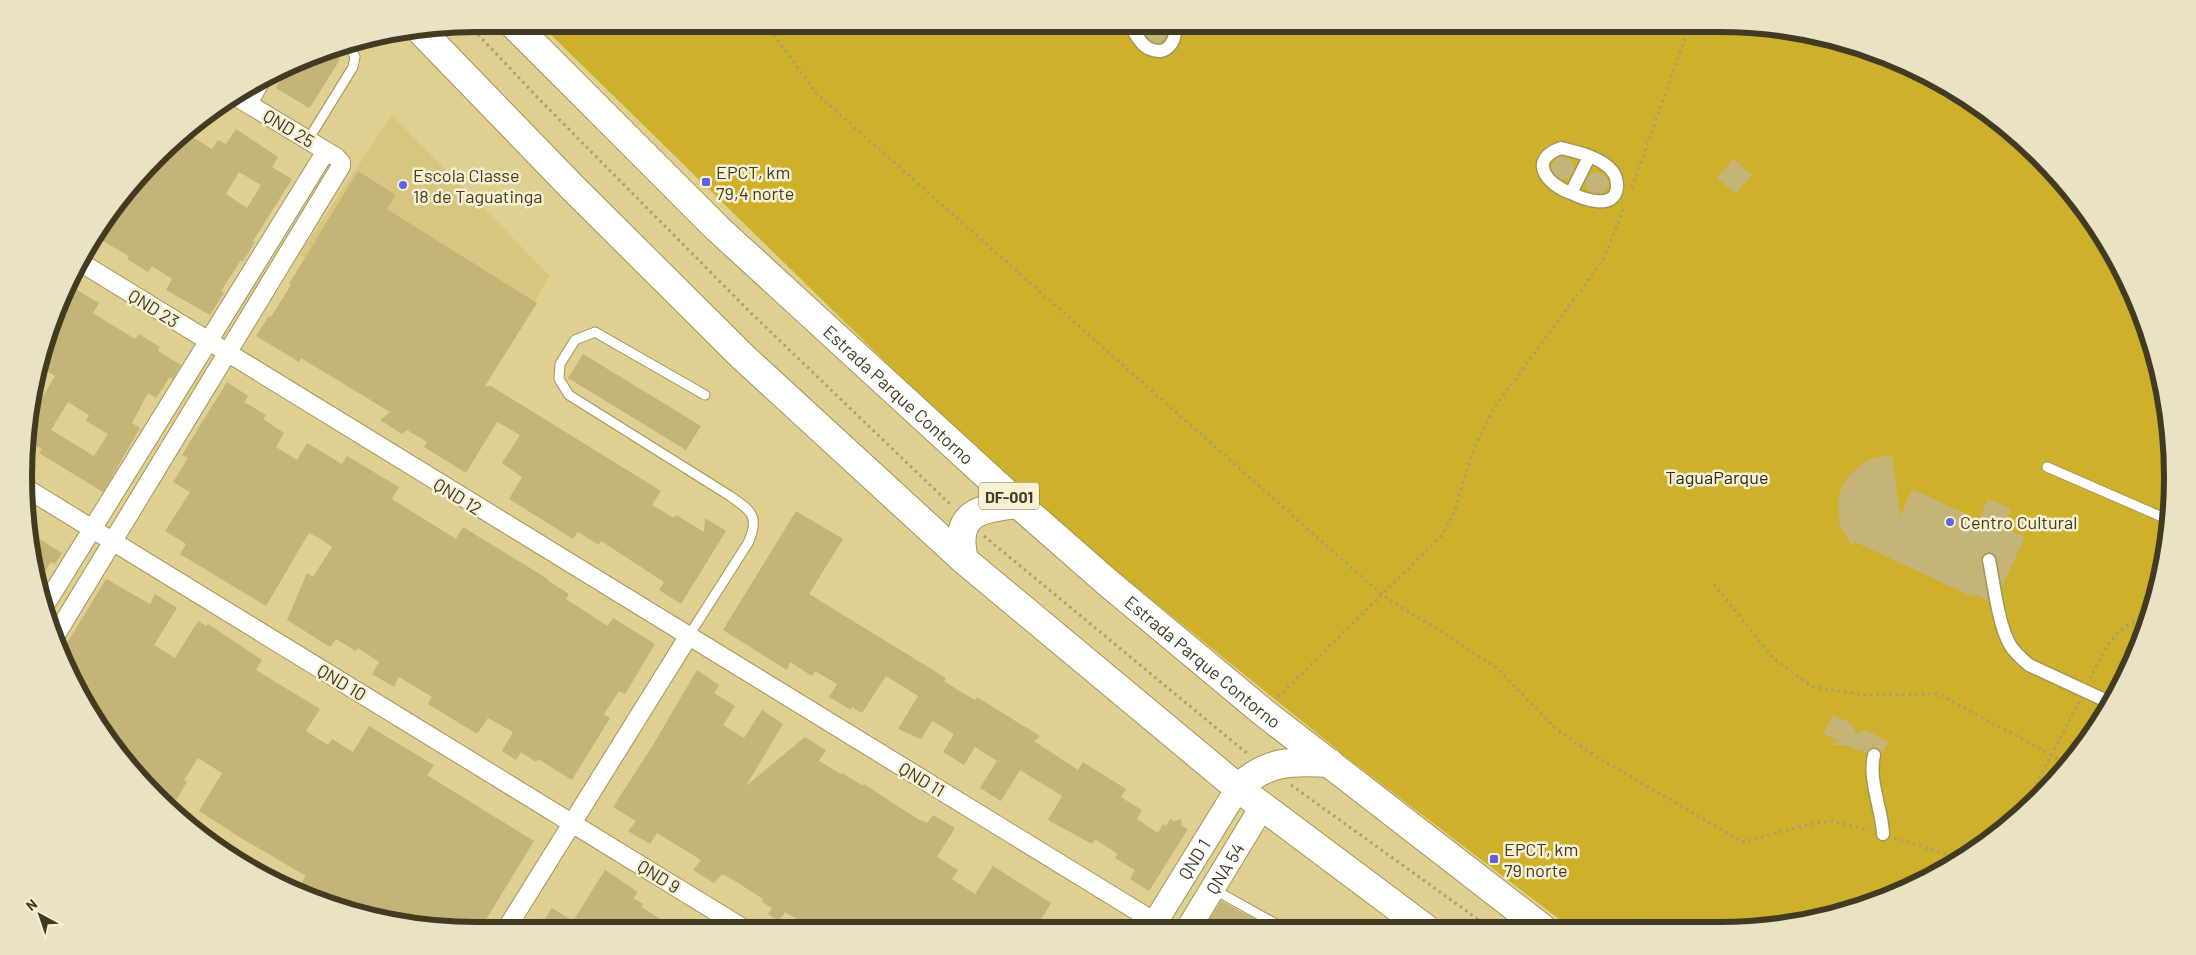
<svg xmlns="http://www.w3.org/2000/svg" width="2196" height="955" font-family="Barlow,sans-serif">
<rect width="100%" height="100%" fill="#dfcf91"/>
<path fill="#d8c680" d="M392 115 550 276 492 373 299 255Z"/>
<path fill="#ceb02b" d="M540 24H1719L1865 48 1946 85 2018 137 2079 202 2126 277 2157 360 2171 448 2168 537 2148 624 2096 730 2017 819 1892 897 1778 927 1571 928 1350 760 1110 566 943 418Z"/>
<path fill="#c4b477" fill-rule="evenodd" d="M1146 24H1166V34L1164 40 1157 43 1149 39 1144 33Z
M325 51 339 58V61L311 106 309 108 276 88 287 68Z
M236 129 278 157 272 167 292 179 253 241 255 242 243 261 241 260 221 291 224 293 210 315 166 290 172 279 152 266 148 272 127 259 129 256 99 239 115 213 179 136 184 132 212 149 218 140 226 144ZM239 172 261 185 247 208 226 194Z
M1552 168a11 11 0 1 1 22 0a11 11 0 1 1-22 0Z
M1733 159 1752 175 1736 194 1717 178Z
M358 171 396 195 387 209 537 303 485 386H491L661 491 652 505 674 518 676 515 704 532 705 518 726 531 681 604 659 590 664 582 601 541 599 545 578 532 573 539 509 499 522 477 502 463 520 435 497 422 466 473 424 447 427 442 407 430 402 434 380 420 390 412 301 358 299 362 256 336 269 316 271 317 291 285 289 284Z
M1586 183a11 11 0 1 1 22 0a11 11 0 1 1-22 0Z
M77 290 99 303 93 313 135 339 139 334 160 347 158 351 181 365 173 379 170 377 156 398 148 393 132 423 140 428 103 492 39 453 42 449 31 443 32 414 55 376 41 367 57 324ZM68 402 89 415 86 421 108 434 94 456 51 430Z
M583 354 701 426 686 450 568 378Z
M227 382 248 396 244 402 266 415 263 419 284 433 276 447 297 460 307 443 342 464 347 456 399 487 392 499 456 539 463 527 548 579 547 580 569 594 566 599 608 626 613 618 655 644 625 694 619 691 604 714 610 718 572 780 538 759 536 762 521 752 516 760 502 751 513 732 488 718 477 734 428 704 432 697 399 677 394 687 372 674 379 662 358 648 356 651 336 639 330 647 287 620 307 573 313 577 332 547 321 539 309 533 266 606 180 554 186 544 165 531 190 492 173 482 188 458 182 455Z
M1892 455 1900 516 1912 489 1979 520 1988 498 2011 509 2003 526 2025 537 2002 587 1995 555 1988 552 1982 557 1988 601 1974 594 1973 597 1855 542 1851 545 1839 523 1838 501 1841 489 1846 479 1864 462 1877 457Z
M796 511 843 539 809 594 946 678 944 681 961 692 975 700 977 697 1040 736 1034 741 1078 770 1083 762 1126 789 1121 797 1142 810 1137 819 1158 833 1163 824 1166 826 1170 819 1174 821 1181 819 1182 826 1188 829 1149 891 1130 879 1135 870 1115 858 1118 854 1095 839 1092 844 1048 820 1062 796 1020 770 1001 801 980 788 997 761 975 747 964 765 943 752 954 734 932 721 921 739 898 729 918 696 886 676 862 713 852 707 851 710 829 697 837 684 815 671 812 676 790 662 787 670 723 630Z
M28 532 62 553 55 564 51 562 38 583Z
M106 579 150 604 155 594 177 608 154 645 175 658 198 621 206 626 208 624 262 660 256 670 320 709 306 731 328 745 332 739 353 752 369 726 434 765 427 775 534 841 479 931 334 908 299 886 306 876 241 838 199 811 222 773 198 758 184 780 187 782 171 809 84 704 73 680 78 673 68 667 61 653Z
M697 670 719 685 714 693 735 706 723 725 744 738 762 710 783 724 746 786 805 737 826 750 819 761 841 774 842 773 863 786 864 784 916 818 927 823 933 815 955 828 937 857 958 870 952 879 975 894 993 866 1051 903 1035 930H824L809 921 806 925 785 912 779 921 768 914 772 908 762 902 763 899 735 881 722 874 714 883 693 870 701 860 657 833 650 844 628 831 636 821 613 807 653 745Z
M1833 715 1853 724 1856 734 1865 730 1888 741 1882 754 1879 749 1876 747 1871 748 1866 753 1863 751 1861 746 1862 752 1850 746 1830 745 1840 741 1823 734Z
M605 870 638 892 633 898 643 904 641 907 662 920 655 931H537L552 908 573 921Z
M1221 901 1253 918 1270 929H1209L1213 922 1209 920Z"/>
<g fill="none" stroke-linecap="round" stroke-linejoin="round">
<g stroke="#a49459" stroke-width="11">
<path id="service" d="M252 106 268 77
M308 140 353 67 355 57 349 45
M2047 467 2169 520
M688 637 748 543C760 517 752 511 730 496L569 395 559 379 560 364 575 340 595 332 705 395
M1213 889 1285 929
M1640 923 1645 928"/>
</g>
<g stroke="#a49459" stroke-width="15">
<path id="pedestrian" d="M1129 24C1135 32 1140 45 1150 49 1168 57 1178 39 1174 24
M1571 193C1547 185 1527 160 1561 148 1578 152 1603 158 1613 172 1616 176 1617 183 1617 187 1615 211 1583 199 1571 193L1589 157
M1989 560C1994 584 1998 624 2010 645 2015 653 2022 659 2029 665L2109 702
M1874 755C1868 781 1882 808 1883 834"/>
</g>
<g stroke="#a49459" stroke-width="20">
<path id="minor" d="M80 262 1155 922
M29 490 746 930
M44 607 326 151
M54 638 341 166V162L336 157 235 96
M505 931 688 637"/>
</g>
<g stroke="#a49459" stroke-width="26">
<g id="secondary">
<path id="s1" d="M1151 929 1238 788"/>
<path id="s2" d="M1188 929 1262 807"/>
</g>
</g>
<g stroke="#a49459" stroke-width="30">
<g id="trunk">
<path id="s3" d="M513 24 717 228 1018 504 1107 582 1263 712 1542 928"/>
<path d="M423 33 573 188 743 357 964 560 1238 788 1425 928"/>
<path d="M964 560C953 512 979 509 1018 504"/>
<path d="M1238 788C1267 760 1292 761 1330 763"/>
</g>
</g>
<path stroke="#ab9f6d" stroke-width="3" stroke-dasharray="2.5 4" stroke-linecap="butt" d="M766 24 817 94 1381 594 1496 667 1557 730 1597 757 1743 842 1810 824 1832 821 1869 830
M469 25 539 99 752 314 952 506
M776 36 778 24
M1632 188 1690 24
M984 536 1249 755
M1714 584 1774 659 1813 687 1864 695 1939 694 2066 763
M2090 679C2104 652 2115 620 2149 620
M1278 697 1440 537 1453 516 1474 448 1494 408 1603 260 1625 206
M1291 785 1490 928
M2018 819 2079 702
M1894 838 1956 857"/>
<use href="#service" stroke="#fff" stroke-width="9"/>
<use href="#pedestrian" stroke="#fff" stroke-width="12"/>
<use href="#minor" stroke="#fff" stroke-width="18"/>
<use href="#secondary" stroke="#fff" stroke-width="24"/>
<use href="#trunk" stroke="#fff" stroke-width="28"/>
</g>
<g fill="#5b66dd" stroke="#f8f0d2" stroke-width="2">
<rect x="701" y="177" width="10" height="10" rx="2.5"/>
<circle cx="403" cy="185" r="5"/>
<circle cx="1950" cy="522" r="5"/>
<rect x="1489" y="854" width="10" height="10" rx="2.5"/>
</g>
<g text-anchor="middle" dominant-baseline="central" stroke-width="5" stroke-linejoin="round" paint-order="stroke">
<rect fill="#f8f0d2" stroke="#787157" stroke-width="1" x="979" y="482.5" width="60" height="27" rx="4"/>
<g font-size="16" font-weight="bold" fill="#413b22">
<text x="1009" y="496">DF-001</text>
</g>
<g font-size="18" fill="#413b22" stroke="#f8f0d2">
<text transform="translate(289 128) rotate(31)">QND 25</text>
<text transform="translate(154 308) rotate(32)">QND 23</text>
<text stroke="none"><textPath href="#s3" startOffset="535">Estrada Parque Contorno</textPath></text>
<text transform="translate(458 496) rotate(32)">QND 12</text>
<text stroke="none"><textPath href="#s3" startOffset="940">Estrada Parque Contorno</textPath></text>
<text transform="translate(342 682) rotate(31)">QND 10</text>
<text transform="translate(922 779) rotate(31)">QND 11</text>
<text stroke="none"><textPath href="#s1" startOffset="82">QND 1</textPath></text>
<text stroke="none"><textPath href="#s2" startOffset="71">QNA 54</textPath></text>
<text transform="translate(659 876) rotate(32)">QND 9</text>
</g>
<g font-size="18" fill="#413b22" stroke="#f8f0d2" text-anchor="start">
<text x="716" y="172">EPCT, km<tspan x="716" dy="21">79,4 norte</tspan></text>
<text x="413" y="175">Escola Classe<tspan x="413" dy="21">18 de Taguatinga</tspan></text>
<text x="1960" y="522">Centro Cultural</text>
<text x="1504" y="849">EPCT, km<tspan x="1504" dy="21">79 norte</tspan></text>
</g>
<g font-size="18" fill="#302a12" stroke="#f8f0d2">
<text x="1717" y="477">TaguaParque</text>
</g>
</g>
<path d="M0 0H2196V955H0ZM477 32H1719A445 445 0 0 1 2164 477V477A445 445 0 0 1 1719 922H477A445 445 0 0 1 32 477V477A445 445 0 0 1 477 32Z" fill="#e9e2c4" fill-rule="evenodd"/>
<path fill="none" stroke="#413b22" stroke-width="6" d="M477 32H1719A445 445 0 0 1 2164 477V477A445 445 0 0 1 1719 922H477A445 445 0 0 1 32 477V477A445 445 0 0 1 477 32Z"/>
<g transform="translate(40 915) rotate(320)" stroke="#f8f0d2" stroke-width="4" paint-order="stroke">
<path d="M0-4L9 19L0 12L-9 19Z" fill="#413b22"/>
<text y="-8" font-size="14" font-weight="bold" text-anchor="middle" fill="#413b22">N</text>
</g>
</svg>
